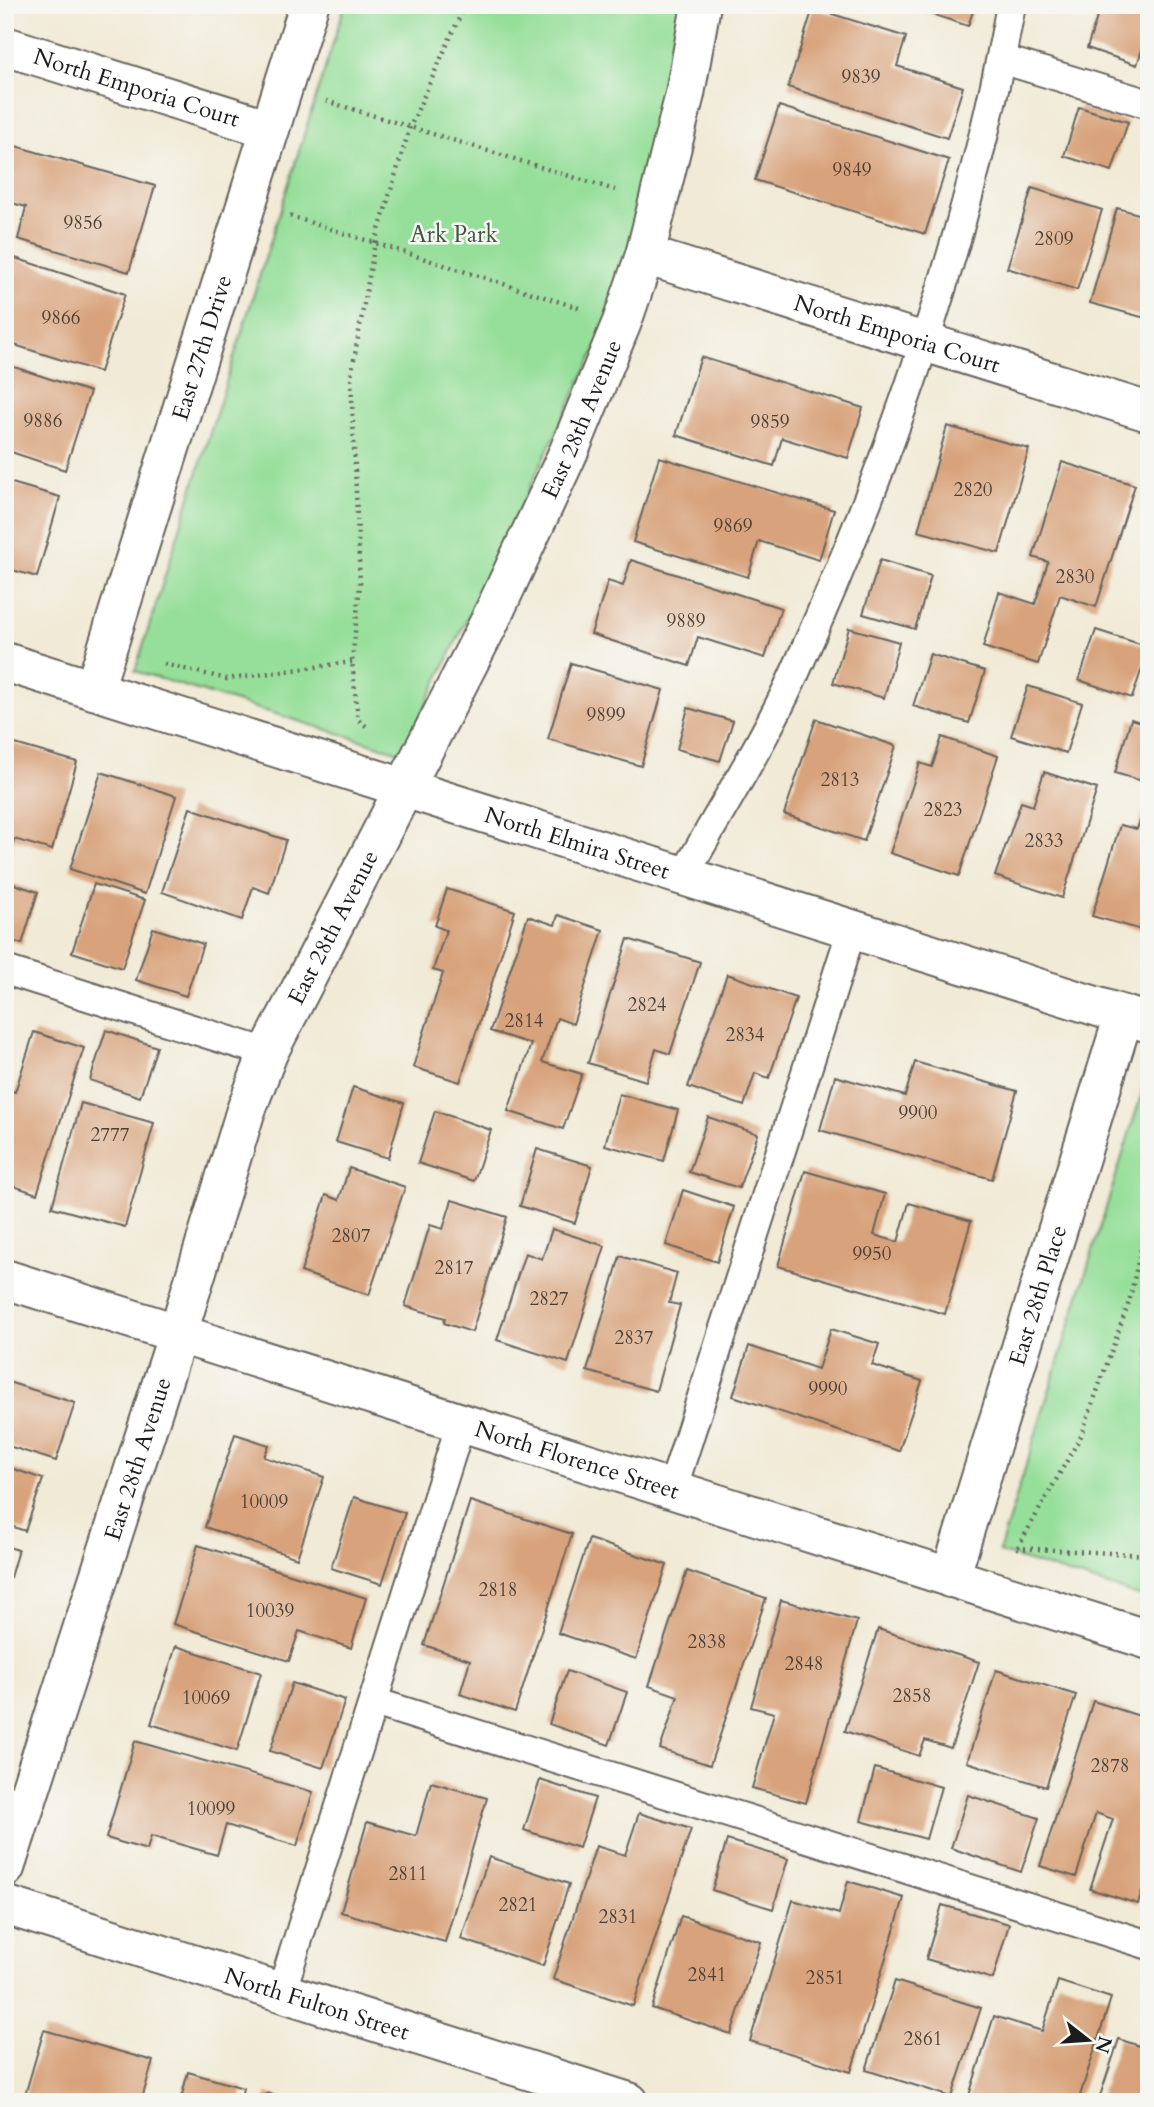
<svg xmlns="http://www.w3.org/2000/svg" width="1154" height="2107" font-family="Cardo,serif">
<rect width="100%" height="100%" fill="#f6f6f2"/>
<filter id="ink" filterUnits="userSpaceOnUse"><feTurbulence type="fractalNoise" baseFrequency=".0143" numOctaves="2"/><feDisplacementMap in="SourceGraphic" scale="14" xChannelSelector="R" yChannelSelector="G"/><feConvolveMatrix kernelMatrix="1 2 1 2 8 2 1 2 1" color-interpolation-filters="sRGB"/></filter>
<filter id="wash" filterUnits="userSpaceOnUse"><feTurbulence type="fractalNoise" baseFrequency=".00686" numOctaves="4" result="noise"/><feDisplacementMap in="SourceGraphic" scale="28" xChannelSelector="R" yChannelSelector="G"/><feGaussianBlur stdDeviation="1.57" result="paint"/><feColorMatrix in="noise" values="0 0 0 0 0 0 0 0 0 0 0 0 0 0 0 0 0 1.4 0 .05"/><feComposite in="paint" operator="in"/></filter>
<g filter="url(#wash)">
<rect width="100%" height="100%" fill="#f1ead6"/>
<path fill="#96df9a" stroke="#597e5b" stroke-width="2" d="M345 5H682L654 171 604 332 403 753 135 671Z
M1149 1070V1599L999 1552Z"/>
<g id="blocks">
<path fill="#d8a37b" d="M904 5H975L968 26Z
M1101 5H1118L1149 15V28L1137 65 1087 48Z
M813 8 906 37 897 66 963 87 947 138 788 87Z
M779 106 949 160 925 234 755 180Z
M1079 107 1128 122 1112 171 1064 156Z
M5 143 155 186 129 272 18 239 26 207 5 201Z
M1032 188 1102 210 1077 290 1007 268Z
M1117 208 1149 217V319L1090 303Z
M12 257 125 294 100 372 5 342V278Z
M701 357 863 408 848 458 782 438 774 466 676 435Z
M5 364 90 392 65 470 5 450Z
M947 426 1029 449 999 553 918 531Z
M659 457 834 510 819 560 759 541 748 577 633 542Z
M1062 462 1135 485 1096 607 1060 595 1038 664 983 647 999 592 1035 604 1048 562 1033 557Z
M5 481 60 497 37 577 5 568Z
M631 560 781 608 765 658 698 637 689 666 591 634 608 581 623 586Z
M880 560 931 576 915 629 863 614Z
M849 628 899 642 884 698 833 683Z
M1096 630 1149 647 1132 698 1079 680Z
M930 654 985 671 969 723 913 706Z
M571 663 663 690 641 766 548 739Z
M1028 686 1082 703 1066 753 1011 736Z
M688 708 733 721 720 761 677 749Z
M816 719 896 746 864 841 784 814Z
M1131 719 1149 725V783L1115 773Z
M942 737 998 756 959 876 890 853 920 763 932 767Z
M5 741 77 762 52 850 14 839 11 854 5 853Z
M101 772 176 796 145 894 70 869Z
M1044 772 1097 789 1062 898 995 876 1021 802 1033 806Z
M1149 795V932L1092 916 1120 825 1137 829Z
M190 808 286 840 269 893 253 887 242 920 162 892Z
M5 881 38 892 22 944 5 939Z
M94 884 145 900 122 968 72 952Z
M447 889 515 911 460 1082 413 1067 443 973 433 970 446 930 435 926Z
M558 915 603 930 573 1024 557 1018 542 1062 582 1074 563 1129 508 1111 531 1044 490 1031 528 916 555 925Z
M153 928 203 944 186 996 136 980Z
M628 939 700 962 670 1054 656 1049 646 1081 588 1063Z
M727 974 796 998 769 1078 755 1073 744 1106 688 1087Z
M106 1030 157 1047 140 1097 90 1080Z
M34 1032 84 1048 37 1194 5 1183V1089L15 1092Z
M915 1062 1017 1091 992 1179 820 1130 835 1076 905 1096Z
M353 1087 404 1103 388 1158 336 1142Z
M619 1094 678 1110 664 1161 605 1145Z
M81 1103 154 1123 125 1227 52 1207Z
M435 1111 491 1130 474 1181 418 1163Z
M708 1117 758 1134 739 1188 689 1172Z
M537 1149 592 1166 575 1223 520 1206Z
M349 1168 405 1187 369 1295 301 1272 326 1195 339 1200Z
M805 1171 885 1194 874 1235 898 1242 909 1203 971 1221 945 1314 778 1266Z
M683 1190 734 1207 717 1262 666 1245Z
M452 1200 507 1217 472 1332 444 1323 445 1318 405 1306 430 1225 443 1229Z
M552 1229 605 1246 568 1363 497 1340 525 1253 542 1259Z
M620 1256 677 1273 669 1303 680 1305 656 1391 587 1371Z
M831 1329 879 1344 872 1365 922 1381 899 1451 733 1396 749 1346 818 1369Z
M5 1381 75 1403 56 1461 5 1445Z
M235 1434 269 1445 264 1457 324 1477 297 1558 205 1527Z
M5 1466 43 1479 25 1531 5 1524Z
M354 1497 405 1513 382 1584 331 1568Z
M470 1501 572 1534 515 1712 460 1694 470 1660 424 1645Z
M589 1539 667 1565 636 1659 558 1633Z
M198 1545 366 1598 351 1648 299 1631 289 1661 173 1624Z
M5 1546 18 1550 6 1591H5Z
M687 1571 766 1598 710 1765 660 1749 678 1696 649 1686Z
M781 1600 857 1621 806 1803 752 1788 774 1713 751 1707Z
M878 1629 979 1662 951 1748 925 1740 919 1756 845 1731Z
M176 1646 261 1673 237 1751 151 1724Z
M996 1670 1076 1695 1046 1787 967 1762Z
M567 1671 627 1692 609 1745 549 1724Z
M292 1683 345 1700 323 1768 270 1751Z
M1093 1701 1149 1719V1870L1138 1904 1090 1889 1113 1819 1096 1813 1076 1877 1040 1866Z
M135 1741 313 1792 297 1846 226 1825 217 1855 151 1836 147 1850 106 1838Z
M875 1768 941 1787 926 1839 861 1821Z
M540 1780 595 1798 579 1848 524 1830Z
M431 1782 487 1798 445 1942 341 1912 367 1822 416 1836Z
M968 1795 1039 1818 1021 1872 951 1848Z
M639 1813 691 1829 633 2006 553 1979 596 1846 625 1855Z
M727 1840 788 1859 773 1909 712 1890Z
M489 1857 569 1884 543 1966 461 1939Z
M848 1881 904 1898 851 2072 750 2041 793 1900 839 1914Z
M942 1905 1009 1924 993 1979 926 1959Z
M681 1916 761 1942 731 2034 652 2008Z
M895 1981 981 2008 952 2097 866 2070Z
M1058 1981 1111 1998 1078 2102H967L994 2016 1042 2031Z
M44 2030 153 2061 141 2102H23Z
M1149 2037V2102H1098L1119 2039 1145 2048Z
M188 2072 243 2088 240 2102H180Z
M267 2093 291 2101V2102H264Z"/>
</g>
</g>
<g filter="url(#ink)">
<use href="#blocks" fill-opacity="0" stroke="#67645d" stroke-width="2"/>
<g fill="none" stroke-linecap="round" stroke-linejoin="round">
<g stroke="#67645d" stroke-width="32">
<path id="lane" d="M1001 59 1149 104
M684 876C720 810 762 745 793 677 890 463 969 237 1011 5
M5 970 268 1053
M672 1490 852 929
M374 1702 1149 1945
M282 1990 461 1423"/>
</g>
<g stroke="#67645d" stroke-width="42">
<g id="street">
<path id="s1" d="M5 46 270 129"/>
<path id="s2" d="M645 255 1149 412"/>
<path id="s3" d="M5 662 1149 1023"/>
<path id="s4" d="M94 690 309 5"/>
<path id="s5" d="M5 1279 1149 1640"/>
<path id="s6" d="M950 1578 1124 1015"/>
<path id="s7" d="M5 1868 178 1333 245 1113 268 1053 488 625 569 451 622 322 645 255 685 94 701 5"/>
</g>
</g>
<g stroke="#67645d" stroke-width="42">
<g id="secondary">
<path id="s8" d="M5 1905 629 2102"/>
</g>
</g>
<path stroke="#67645d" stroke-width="4.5" stroke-dasharray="2 5" stroke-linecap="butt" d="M326 101 615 190
M290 216 579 308
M164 664 227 679 352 662
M366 726 358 720 352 662 360 584 351 376 375 243 410 127 465 5
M1018 1547 1081 1436 1129 1302 1149 1213
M1017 1548 1149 1555"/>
<use href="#lane" stroke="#fff" stroke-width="28"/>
<use href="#street" stroke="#fff" stroke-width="38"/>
<use href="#secondary" stroke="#fff" stroke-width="38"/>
</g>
</g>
<g text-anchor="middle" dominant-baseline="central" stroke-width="5" stroke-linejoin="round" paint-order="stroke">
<g font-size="19" fill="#4b3e34">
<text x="861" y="77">9839</text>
<text x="852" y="170">9849</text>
<text x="83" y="223">9856</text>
<text x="1054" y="239">2809</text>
<text x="61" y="318">9866</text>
<text x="43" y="421">9886</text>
<text x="770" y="422">9859</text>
<text x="973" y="490">2820</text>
<text x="733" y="526">9869</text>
<text x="1075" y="577">2830</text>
<text x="686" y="621">9889</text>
<text x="606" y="715">9899</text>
<text x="840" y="780">2813</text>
<text x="943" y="810">2823</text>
<text x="1044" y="841">2833</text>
<text x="647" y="1005">2824</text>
<text x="524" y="1021">2814</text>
<text x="745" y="1035">2834</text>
<text x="918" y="1113">9900</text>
<text x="110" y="1135">2777</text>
<text x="351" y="1236">2807</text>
<text x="872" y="1254">9950</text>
<text x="454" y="1268">2817</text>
<text x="549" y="1299">2827</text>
<text x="634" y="1338">2837</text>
<text x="828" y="1389">9990</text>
<text x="264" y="1502">10009</text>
<text x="498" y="1590">2818</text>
<text x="270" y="1611">10039</text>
<text x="707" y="1642">2838</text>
<text x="804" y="1664">2848</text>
<text x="912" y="1696">2858</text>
<text x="206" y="1698">10069</text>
<text x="1110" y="1766">2878</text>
<text x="211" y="1809">10099</text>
<text x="408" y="1874">2811</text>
<text x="518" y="1905">2821</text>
<text x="618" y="1917">2831</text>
<text x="707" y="1975">2841</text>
<text x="825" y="1978">2851</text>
<text x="923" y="2039">2861</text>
</g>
<g font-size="23" fill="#1c1c1c" stroke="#f6f6f2">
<text stroke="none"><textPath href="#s1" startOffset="138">North Emporia Court</textPath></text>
<text stroke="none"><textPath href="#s2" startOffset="264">North Emporia Court</textPath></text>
<text stroke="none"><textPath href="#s4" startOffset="359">East 27th Drive</textPath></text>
<text stroke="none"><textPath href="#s7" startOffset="1564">East 28th Avenue</textPath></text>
<text stroke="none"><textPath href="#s3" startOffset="600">North Elmira Street</textPath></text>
<text stroke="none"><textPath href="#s7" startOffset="998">East 28th Avenue</textPath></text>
<text stroke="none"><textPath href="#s6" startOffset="296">East 28th Place</textPath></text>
<text stroke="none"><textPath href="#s7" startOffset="430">East 28th Avenue</textPath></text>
<text stroke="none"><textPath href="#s5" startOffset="600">North Florence Street</textPath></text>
<text stroke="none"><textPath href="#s8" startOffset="327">North Fulton Street</textPath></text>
</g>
<g font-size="23" fill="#415642" stroke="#f6f6f2">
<text x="454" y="234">Ark Park</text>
</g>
</g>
<rect width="1154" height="2107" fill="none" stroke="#f6f6f2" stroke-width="28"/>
<g transform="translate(1088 2040) rotate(107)" stroke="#f6f6f2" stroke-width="5" paint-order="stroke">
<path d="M0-5L12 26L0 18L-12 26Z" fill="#1c1c1c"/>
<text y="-10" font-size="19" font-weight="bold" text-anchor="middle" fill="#1c1c1c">N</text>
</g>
</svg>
